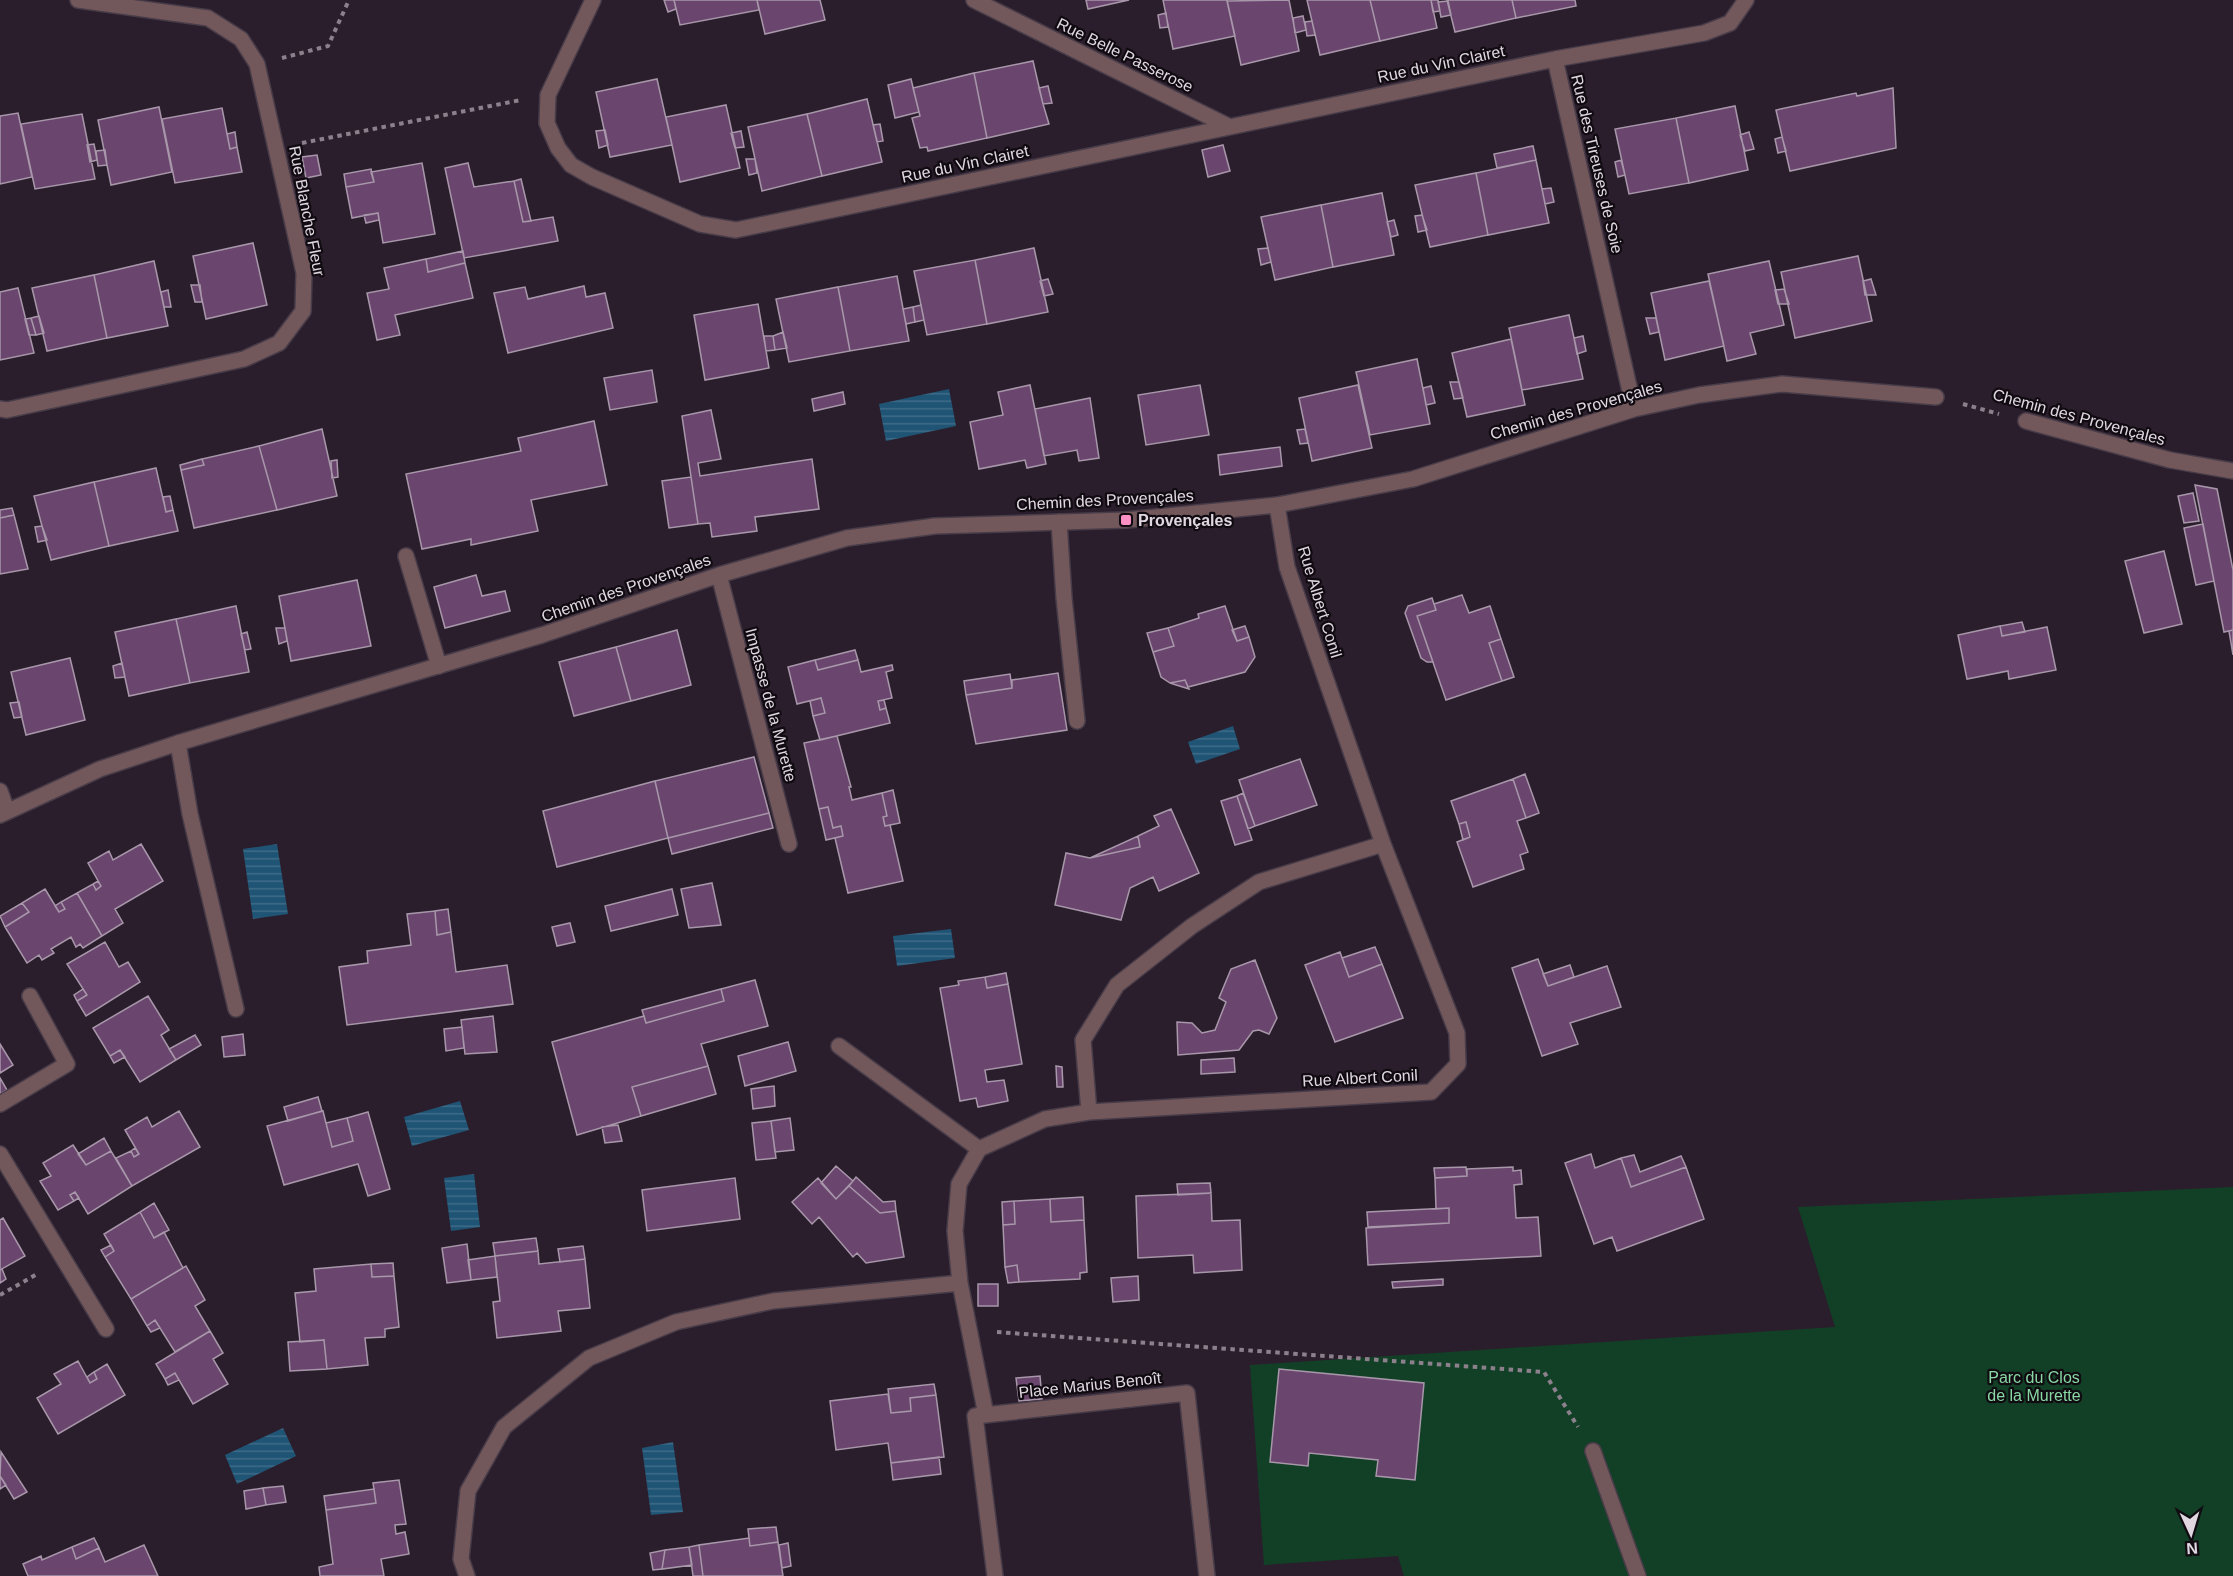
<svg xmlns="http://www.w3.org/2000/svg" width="2233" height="1576" font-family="Arial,sans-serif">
<defs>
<pattern id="water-rules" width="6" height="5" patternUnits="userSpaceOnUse" patternTransform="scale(1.5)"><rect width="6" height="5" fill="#1f5475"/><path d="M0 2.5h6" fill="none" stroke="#3f6c88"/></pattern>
</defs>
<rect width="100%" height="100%" fill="#2b1e2c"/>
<path fill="#124026" d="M2233 1187V1576H1404L1398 1556 1264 1565 1250 1365 1835 1327 1798 1207Z"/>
<path fill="url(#water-rules)" d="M949 389 956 426 886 441 879 404Z
M1233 726 1240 749 1196 764 1188 742Z
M277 844 288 914 253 919 243 849Z
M951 929 955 958 897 966 893 936Z
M460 1101 469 1130 412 1146 404 1117Z
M474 1174 480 1227 451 1231 444 1178Z
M283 1428 296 1456 237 1484 225 1455Z
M673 1442 683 1512 651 1515 642 1448Z"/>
<path fill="#6a466e" stroke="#a897aa" stroke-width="1.5" d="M664 0H674L676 9 668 12Z
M674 0H757L759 10 680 25Z
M757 0H820L825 20 765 34Z
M1086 0H1129L1088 9Z
M1163 0H1227L1235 36 1173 49Z
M1289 0 1299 51 1241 65 1227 1Z
M1307 0H1370L1380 41 1320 55Z
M1370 0H1431L1437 28 1380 41Z
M1431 0H1438L1440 11 1433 12Z
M1447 0H1512L1516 18 1455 32Z
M1512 0H1575L1576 6 1516 18Z
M1448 1 1451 15 1441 17 1438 2Z
M1166 13 1168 27 1160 28 1158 15Z
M1303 16 1306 30 1295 33 1293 18Z
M1312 21 1315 35 1307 36 1305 22Z
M1033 61 1043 104 1049 124 987 138 974 73Z
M974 73 987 138 928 151 927 147 920 148 912 118 920 116 913 88Z
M657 79 672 145 610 157 596 92Z
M911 79 919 112 895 118 888 85Z
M1048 86 1052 103 1043 104 1039 88Z
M1893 88 1896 148 1790 171 1776 110 1856 93 1857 96Z
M867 99 882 162 822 176 807 114Z
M726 105 740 168 680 182 666 117Z
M1735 106 1748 170 1689 183 1676 118Z
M159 107 172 172 111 185 98 120Z
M222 108 230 149 237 147 242 172 175 183 162 119Z
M18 113 32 177 0 184V116Z
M82 114 95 179 35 189 21 124Z
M807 114 822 176 762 191 748 127Z
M1676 118 1689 183 1629 194 1615 129Z
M880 124 883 141 877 142 873 125Z
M605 130 608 145 599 148 596 131Z
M741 131 744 147 735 148 731 133Z
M235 132 237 147 230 149 227 134Z
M1749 132 1754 149 1745 151 1740 135Z
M1782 137 1786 151 1778 153 1775 139Z
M94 144 97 160 90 162 87 145Z
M1223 145 1230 171 1208 177 1202 150Z
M1533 146 1536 160 1497 168 1494 154Z
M105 150 107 165 98 166 96 151Z
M317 155 321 175 306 178 302 157Z
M746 159H755L757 173 749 175Z
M1536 160 1549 223 1488 235 1476 173Z
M1621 160 1625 175 1618 177 1615 162Z
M422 163 435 234 383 243 378 213 352 218 346 187 374 182 371 172Z
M468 163 474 187 514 181 523 222 553 217 558 241 464 258 445 168Z
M371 169 374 182 346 187 344 174Z
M1476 173 1488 235 1430 247 1415 185Z
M521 179 531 221 523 222 514 181Z
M1551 188 1554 202 1545 204 1542 189Z
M1382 193 1394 255 1333 267 1321 205Z
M1321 205 1333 267 1275 280 1261 217Z
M378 213 379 220 366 223 364 215Z
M1422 215 1427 230 1418 232 1415 216Z
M1394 220 1398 235 1391 237 1387 222Z
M253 243 267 305 206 319 193 256Z
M1034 248 1048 312 987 324 975 260Z
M1268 248 1271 262 1261 265 1258 249Z
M463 251 465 263 428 272 426 259Z
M1858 256 1872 321 1795 338 1781 272Z
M426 259 428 272 465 263 473 298 395 315 400 335 377 340 367 293 389 289 384 268Z
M975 260 987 324 927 335 914 271Z
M154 261 168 326 107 338 94 275Z
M1769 261 1784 325 1750 333 1756 354 1727 361 1708 274Z
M94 275 107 338 47 351 32 288Z
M897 276 909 341 850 351 838 287Z
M1048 279 1053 294 1044 296 1040 281Z
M1871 279 1876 295H1865L1863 281Z
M1709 281 1724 346 1665 360 1651 293Z
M191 285H200L202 302H195Z
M584 286 586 297 605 293 613 328 508 353 494 293 525 287 528 299Z
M838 287 850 351 789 362 776 299Z
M18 288 34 353 0 360V292Z
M1784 289 1789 304H1778L1775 290Z
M168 290 171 307H164L161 292Z
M758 304 769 368 705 380 694 315Z
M921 305 924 320 915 322 913 307Z
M913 307 915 322 906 324 903 309Z
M1569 315 1583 379 1522 390 1509 328Z
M39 316 44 333 36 335 31 318Z
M31 318 36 335H29L25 319Z
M1646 318H1656L1659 332 1650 334Z
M783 332 787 348 775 350 773 336Z
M764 336H773L775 350 766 351Z
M1583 336 1586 351 1577 354 1574 338Z
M1511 339 1525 405 1467 417 1452 353Z
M1417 359 1430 424 1370 435 1356 372Z
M652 370 657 402 610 410 604 378Z
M1450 382H1459L1463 398 1454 399Z
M1030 385 1046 464 1027 468 1025 460 979 469 970 422 1003 415 998 392Z
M1200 385 1209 435 1146 445 1138 395Z
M1358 385 1372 448 1312 461 1299 398Z
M1431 386 1435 403 1426 405 1423 388Z
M843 392 845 404 814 411 812 399Z
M1090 398 1099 458 1079 461 1077 450 1044 456 1035 409Z
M711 410 721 459 698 463 700 476 812 459 819 509 755 517 757 531 712 537 710 523 698 524 682 416Z
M594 421 607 485 531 500 538 531 471 545V539L422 549 406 474 521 451 518 438Z
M322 429 337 496 277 510 259 446Z
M1305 429 1308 443 1300 444 1297 430Z
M259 446 277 510 194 528 181 470 204 465 202 459Z
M1280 447 1282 466 1220 475 1218 455Z
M202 459 204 465 181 470 180 465Z
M337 460 338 477 332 478 331 461Z
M156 468 166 512 173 510 178 531 109 546 94 482Z
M691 477 698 524 669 528 662 481Z
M94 482 109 546 51 560 34 496Z
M2195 485 2217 489 2233 570V630L2224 632Z
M2193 493 2199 521 2184 523 2178 496Z
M170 496 173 510 166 512 163 497Z
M12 508 14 515 0 518V510Z
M14 515 28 569 0 574V518Z
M2203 524 2214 581 2196 585 2184 528Z
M42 526 47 540 38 542 35 527Z
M2164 551 2182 624 2144 633 2125 561Z
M476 575 482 596 505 591 510 611 445 628 434 587Z
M357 580 371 646 291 661 279 596Z
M1462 595 1469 613 1490 606 1501 639 1489 643 1502 681 1446 700 1417 616 1436 610 1434 604Z
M1432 598 1436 610 1417 616 1433 662H1427L1421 658 1405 613 1408 606Z
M236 606 249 672 190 683 176 619Z
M1225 606 1237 641 1249 637 1255 657 1245 672 1188 687 1185 680 1170 683 1161 677 1153 652 1174 646 1168 628 1199 618 1198 614Z
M176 619 190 683 129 696 115 632Z
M2022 622 2025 632 2002 636 2000 626Z
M1245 626 1249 637 1237 641 1232 630Z
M2000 626 2002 636 2047 627 2056 670 2009 679 2008 671 1967 679 1958 635Z
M276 628H285L287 641 279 644Z
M1168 628 1174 646 1153 652 1147 633Z
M677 630 691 685 631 701 616 647Z
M2233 630V655L2229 631Z
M247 632 251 649 245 650 241 634Z
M1501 639 1514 677 1502 681 1489 643Z
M616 647 631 701 574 716 559 662Z
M855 650 858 660 818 670 815 660Z
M70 658 85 720 26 735 11 672Z
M815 660 818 670 858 660 861 672 892 665 893 670 886 672 892 698 878 701 880 710 886 708 890 723 820 740 813 716 825 713 821 698 797 704 788 667Z
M122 663 125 677 115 678 113 666Z
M1058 673 1067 730 976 744 966 695 1012 688V680Z
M1010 674 1012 688 966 695 964 681Z
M1185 680 1189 689 1170 683Z
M821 698 825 713 813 716 810 701Z
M884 700 886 708 880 710 878 701Z
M19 702 22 717 14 718 10 703Z
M837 736 851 787H849L852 800 882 793 887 816 883 817 885 826 890 825 903 881 848 893 835 838 843 836 841 826 833 828 828 807 819 809 804 743Z
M754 757 769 813 668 838 655 781Z
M1300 759 1317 805 1255 826 1239 780Z
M1525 774 1539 813 1526 818 1513 779Z
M1513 779 1526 818 1517 821 1528 852 1520 855 1524 869 1473 887 1457 842 1470 837 1466 822 1459 824 1451 801Z
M655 781 668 838 557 867 543 811Z
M893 790 900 823 885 826 883 817 887 816 882 793Z
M1243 793 1255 826 1248 829 1237 796Z
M1237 796 1252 840 1235 845 1221 801Z
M828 807 833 828 841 826 843 836 826 840 819 809Z
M1171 809 1199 873 1159 891 1153 877 1130 888 1121 920 1055 905 1066 853 1090 858 1140 847 1138 836 1159 826 1154 816Z
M769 813 773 828 672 854 668 838Z
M1466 822 1470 837 1463 840 1459 824Z
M1138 836 1140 847 1090 858Z
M141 844 163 881 115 909 123 923 102 936 77 893 93 884 96 890 101 886 88 863 109 851 113 860Z
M98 881 101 886 96 890 93 884Z
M712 883 721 925 689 928 681 889Z
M45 889 59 912 65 909 61 902 77 893 102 936 83 948 80 944 76 947 71 937 51 949 54 953 42 960 39 955 27 963 5 927 29 912 22 903Z
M672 889 678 915 611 931 605 906Z
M61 902 65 909 59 912 55 906Z
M22 903 29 912 5 927 0 916Z
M448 909 451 932 437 935 435 911Z
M435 911 437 935 451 932 456 972 507 965 513 1004 347 1025 339 967 368 963 367 951 411 945 407 914Z
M570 923 575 942 557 946 552 927Z
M105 942 119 967 128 962 140 982 86 1016 77 1001 87 995 67 964Z
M1375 947 1382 964 1349 977 1342 958Z
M1340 952 1349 977 1382 964 1403 1018 1335 1042 1305 965Z
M1538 959 1548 986 1607 966 1621 1007 1570 1023 1578 1044 1542 1056 1512 968Z
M1255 960 1277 1018 1269 1034 1259 1030 1253 1031 1239 1050 1178 1055 1177 1022 1192 1023 1202 1033 1215 1030 1226 1002 1219 998 1231 969Z
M1570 965 1574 977 1548 986 1543 974Z
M1006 973 1008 984 987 988 985 977Z
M985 977 987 988 1008 984 1022 1064 985 1070 987 1082 1004 1080 1008 1101 978 1107 976 1098 960 1101 940 988 959 985 958 981Z
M755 980 768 1026 701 1044 708 1066 632 1087 641 1116 577 1135 552 1042 644 1016 646 1023 724 1001 721 989Z
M83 989 87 995 77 1001 74 995Z
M721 989 724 1001 646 1023 642 1010Z
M148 996 169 1030 161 1035 176 1060 140 1082 120 1050 110 1056 93 1028Z
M493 1016 497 1052 465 1054 461 1020Z
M462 1027 464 1048 446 1051 444 1029Z
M243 1034 245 1055 224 1057 222 1037Z
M195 1035 201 1045 176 1060 169 1049Z
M788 1042 796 1071 745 1086 738 1056Z
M0 1044 13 1065 0 1073Z
M120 1050 125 1057 114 1063 110 1056Z
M1234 1058 1235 1072 1201 1074V1060Z
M708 1066 716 1094 641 1116 632 1087Z
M1056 1066 1062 1067 1063 1087H1057Z
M0 1078 7 1090 0 1094Z
M774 1086 775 1106 753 1109 751 1089Z
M318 1097 322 1111 288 1121 284 1107Z
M179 1111 200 1147 132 1186 116 1158 131 1151 134 1157 139 1154 125 1130 147 1117 152 1127Z
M323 1111 332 1147 353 1141 347 1118 368 1112 390 1189 368 1196 358 1164 284 1185 267 1126Z
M347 1118 353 1141 332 1147 326 1123Z
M790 1118 794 1150 775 1152 771 1121Z
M771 1121 776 1158 756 1160 752 1123Z
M618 1125 622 1141 605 1143 602 1127Z
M104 1138 111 1151 86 1165 78 1154Z
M73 1145 86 1165 111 1151 132 1186 88 1214 75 1192 70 1195 74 1201 58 1210 40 1181 51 1176 43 1163Z
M135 1148 139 1154 134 1157 131 1151Z
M1591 1154 1595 1168 1621 1158 1631 1187 1686 1167 1704 1219 1617 1251 1612 1237 1594 1244 1565 1163Z
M1634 1155 1640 1172 1681 1156 1686 1167 1631 1187 1621 1158Z
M836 1166 853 1181 836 1199 821 1183Z
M1466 1167 1467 1176 1435 1178 1434 1168Z
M1513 1167V1171L1521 1170 1522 1184 1514 1185 1516 1218 1538 1217 1541 1256 1368 1265 1366 1228 1449 1223V1208L1436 1209 1435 1178 1467 1176V1169Z
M856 1177 883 1202 895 1201 896 1211 880 1213 849 1186Z
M735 1178 740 1219 647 1231 642 1190Z
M818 1178 836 1199 849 1186 880 1213 896 1211 904 1257 866 1263 857 1253 853 1257 819 1217 812 1224 792 1202Z
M1210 1183 1211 1193 1178 1195 1177 1184Z
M75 1192 79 1198 74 1201 70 1195Z
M1211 1193 1212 1221 1240 1220 1242 1270 1194 1273 1193 1255 1138 1258 1136 1196Z
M1083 1197 1084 1220 1051 1222 1050 1199Z
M1050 1199 1051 1222 1084 1220 1087 1272 1080 1273V1279L1019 1282 1017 1265 1005 1267 1003 1225 1015 1224 1014 1201Z
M1014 1201 1015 1224 1003 1225 1002 1202Z
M154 1203 169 1230 154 1238 140 1212Z
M1449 1208V1223L1368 1227 1367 1212Z
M140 1212 154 1238 164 1232 183 1268 131 1299 105 1257 114 1251 104 1234Z
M3 1218 25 1256 0 1270V1220Z
M536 1238 538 1251 495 1256 493 1243Z
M467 1244 471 1280 447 1283 442 1248Z
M111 1245 114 1251 105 1257 101 1250Z
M583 1246 585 1259 560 1262 558 1249Z
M538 1251 539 1264 585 1259 590 1308 558 1311 561 1331 497 1338 493 1302 500 1301 495 1256Z
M495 1256 497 1277 471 1280 468 1260Z
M393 1263 394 1276 372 1277 371 1264Z
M371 1264 372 1277 394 1276 399 1327 385 1329V1337L365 1338 368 1365 327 1369 324 1340 300 1342 295 1293 316 1291 314 1269Z
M1017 1265 1019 1282 1008 1283 1005 1267Z
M186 1266 205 1300 195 1306 210 1331 175 1352 155 1320 147 1326 131 1299Z
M2 1269 6 1279 0 1283V1270Z
M1138 1276 1139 1300 1113 1302 1111 1278Z
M1443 1279V1285L1393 1288 1392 1282Z
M978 1284H998V1306H978Z
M155 1320 160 1328 151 1332 147 1326Z
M210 1331 223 1353 213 1359 228 1384 193 1404 175 1373 165 1379 156 1364Z
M324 1340 327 1369 290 1371 288 1342Z
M78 1361 90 1383 97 1379 94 1372 107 1364 125 1395 58 1434 37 1398 61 1384 54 1374Z
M1279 1369 1424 1383 1415 1480 1376 1476 1378 1460 1309 1453 1308 1466 1270 1462Z
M94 1372 97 1379 90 1383 87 1377Z
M175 1373 179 1380 168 1385 165 1379Z
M1040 1376 1042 1399 1019 1401 1016 1378Z
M934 1384 936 1395 910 1398 911 1411 891 1413 888 1389Z
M888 1394 891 1413 911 1411 910 1398 936 1395 944 1457 891 1463 888 1443 836 1450 830 1401Z
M1 1452 27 1492 14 1499 0 1476Z
M939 1457 941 1474 893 1480 891 1463Z
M0 1476 6 1485 0 1489Z
M399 1480 406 1524 395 1525 396 1534 405 1532 409 1554 381 1559 384 1576H320L319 1567 333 1564 326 1510 376 1503 373 1483Z
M283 1486 286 1502 266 1505 263 1488Z
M263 1488 266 1505 246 1509 244 1491Z
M374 1489 376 1503 326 1510 324 1496Z
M776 1527 778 1542 750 1546 748 1529Z
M94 1538 99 1548 76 1559 72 1547Z
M749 1538 750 1546 778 1542 783 1576H703L699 1545Z
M788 1543 791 1566 782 1568 779 1545Z
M144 1545 158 1576H28L23 1564 41 1556 42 1560 72 1547 76 1559 99 1548 105 1562Z
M699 1545 703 1576H693L689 1547Z
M689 1547 692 1565 662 1569 665 1550Z
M665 1550 662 1569 653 1570 650 1553Z"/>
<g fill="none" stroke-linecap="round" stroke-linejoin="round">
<g stroke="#483c49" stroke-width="18">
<path id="lane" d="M1059 522 1064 598 1077 721
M406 556 439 666
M178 743 190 814 236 1009
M0 1104 67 1064 30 996"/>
</g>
<g stroke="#483c49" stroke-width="18">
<path id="street" d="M593 0 548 95 547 123 558 148 571 165 592 177 700 224 736 230 1555 59 1704 33 1730 23 1746 0
M974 0 1228 126
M1555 59 1634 409
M0 409 7 410 244 359 279 343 303 311 304 273 257 64 241 39 208 18 78 0
M2026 421 2170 460 2233 471
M719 575 789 844
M0 791 7 811
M0 815 100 769 178 743 542 635 719 575 847 538 935 526 1126 520 1277 505 1413 479 1634 409 1699 395 1782 384 1936 397
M839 1046 979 1149
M1089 1112 1083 1040 1117 985 1192 926 1259 882 1383 844 1287 567 1277 505
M0 1154 106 1329
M986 1415 960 1283 955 1231 959 1184 979 1149 1045 1119 1089 1112 1431 1092 1458 1064 1457 1033 1383 844
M1593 1451 1638 1576
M467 1576 461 1559 468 1491 504 1427 589 1358 676 1322 773 1301 960 1283
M995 1576 975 1416 1187 1393 1207 1576"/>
</g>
<path stroke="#8b808c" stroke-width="4" stroke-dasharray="4.5 4.5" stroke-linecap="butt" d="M282 58 328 46 349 0
M302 143 521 100
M1963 404 1999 414
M0 1295 39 1273
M997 1332 1544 1372 1578 1427"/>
<use href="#lane" stroke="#73585b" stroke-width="15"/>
<use href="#street" stroke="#73585b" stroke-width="15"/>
</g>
<rect fill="#fc8fc3" stroke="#100a11" stroke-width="2" x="1120" y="514" width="12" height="12" rx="3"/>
<g text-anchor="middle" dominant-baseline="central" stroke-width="4.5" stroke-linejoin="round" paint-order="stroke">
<g font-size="16" fill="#e0d7e1" stroke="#100a11">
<text transform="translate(1125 55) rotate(26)">Rue Belle Passerose</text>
<text transform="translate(1441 64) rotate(-12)">Rue du Vin Clairet</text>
<text transform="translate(965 164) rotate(-12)">Rue du Vin Clairet</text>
<text transform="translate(1597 164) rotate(77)">Rue des Tireuses de Soie</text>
<text transform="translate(307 211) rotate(79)">Rue Blanche Fleur</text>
<text transform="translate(1576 410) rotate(-16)">Chemin des Provençales</text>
<text transform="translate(2079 417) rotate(15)">Chemin des Provençales</text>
<text transform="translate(1105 500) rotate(-3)">Chemin des Provençales</text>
<text transform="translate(626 588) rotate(-19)">Chemin des Provençales</text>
<text transform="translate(1320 602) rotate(73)">Rue Albert Conil</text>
<text transform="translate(771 705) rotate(75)">Impasse de la Murette</text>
<text transform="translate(1360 1078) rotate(-3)">Rue Albert Conil</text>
<text transform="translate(1090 1385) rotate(-6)">Place Marius Benoît</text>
</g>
<g font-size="16" font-weight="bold" fill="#e0d7e1" stroke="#100a11" text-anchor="start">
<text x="1138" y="520">Provençales</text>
</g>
<g font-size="16" fill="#88d8a4" stroke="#100a11">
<text x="2034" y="1377">Parc du Clos<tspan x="2034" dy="18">de la Murette</tspan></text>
</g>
</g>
<g transform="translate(2191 1534) rotate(176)" stroke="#100a11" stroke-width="4.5" paint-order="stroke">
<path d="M0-4.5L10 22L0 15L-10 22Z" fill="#e0d7e1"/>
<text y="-9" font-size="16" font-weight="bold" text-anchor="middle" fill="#e0d7e1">N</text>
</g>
</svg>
